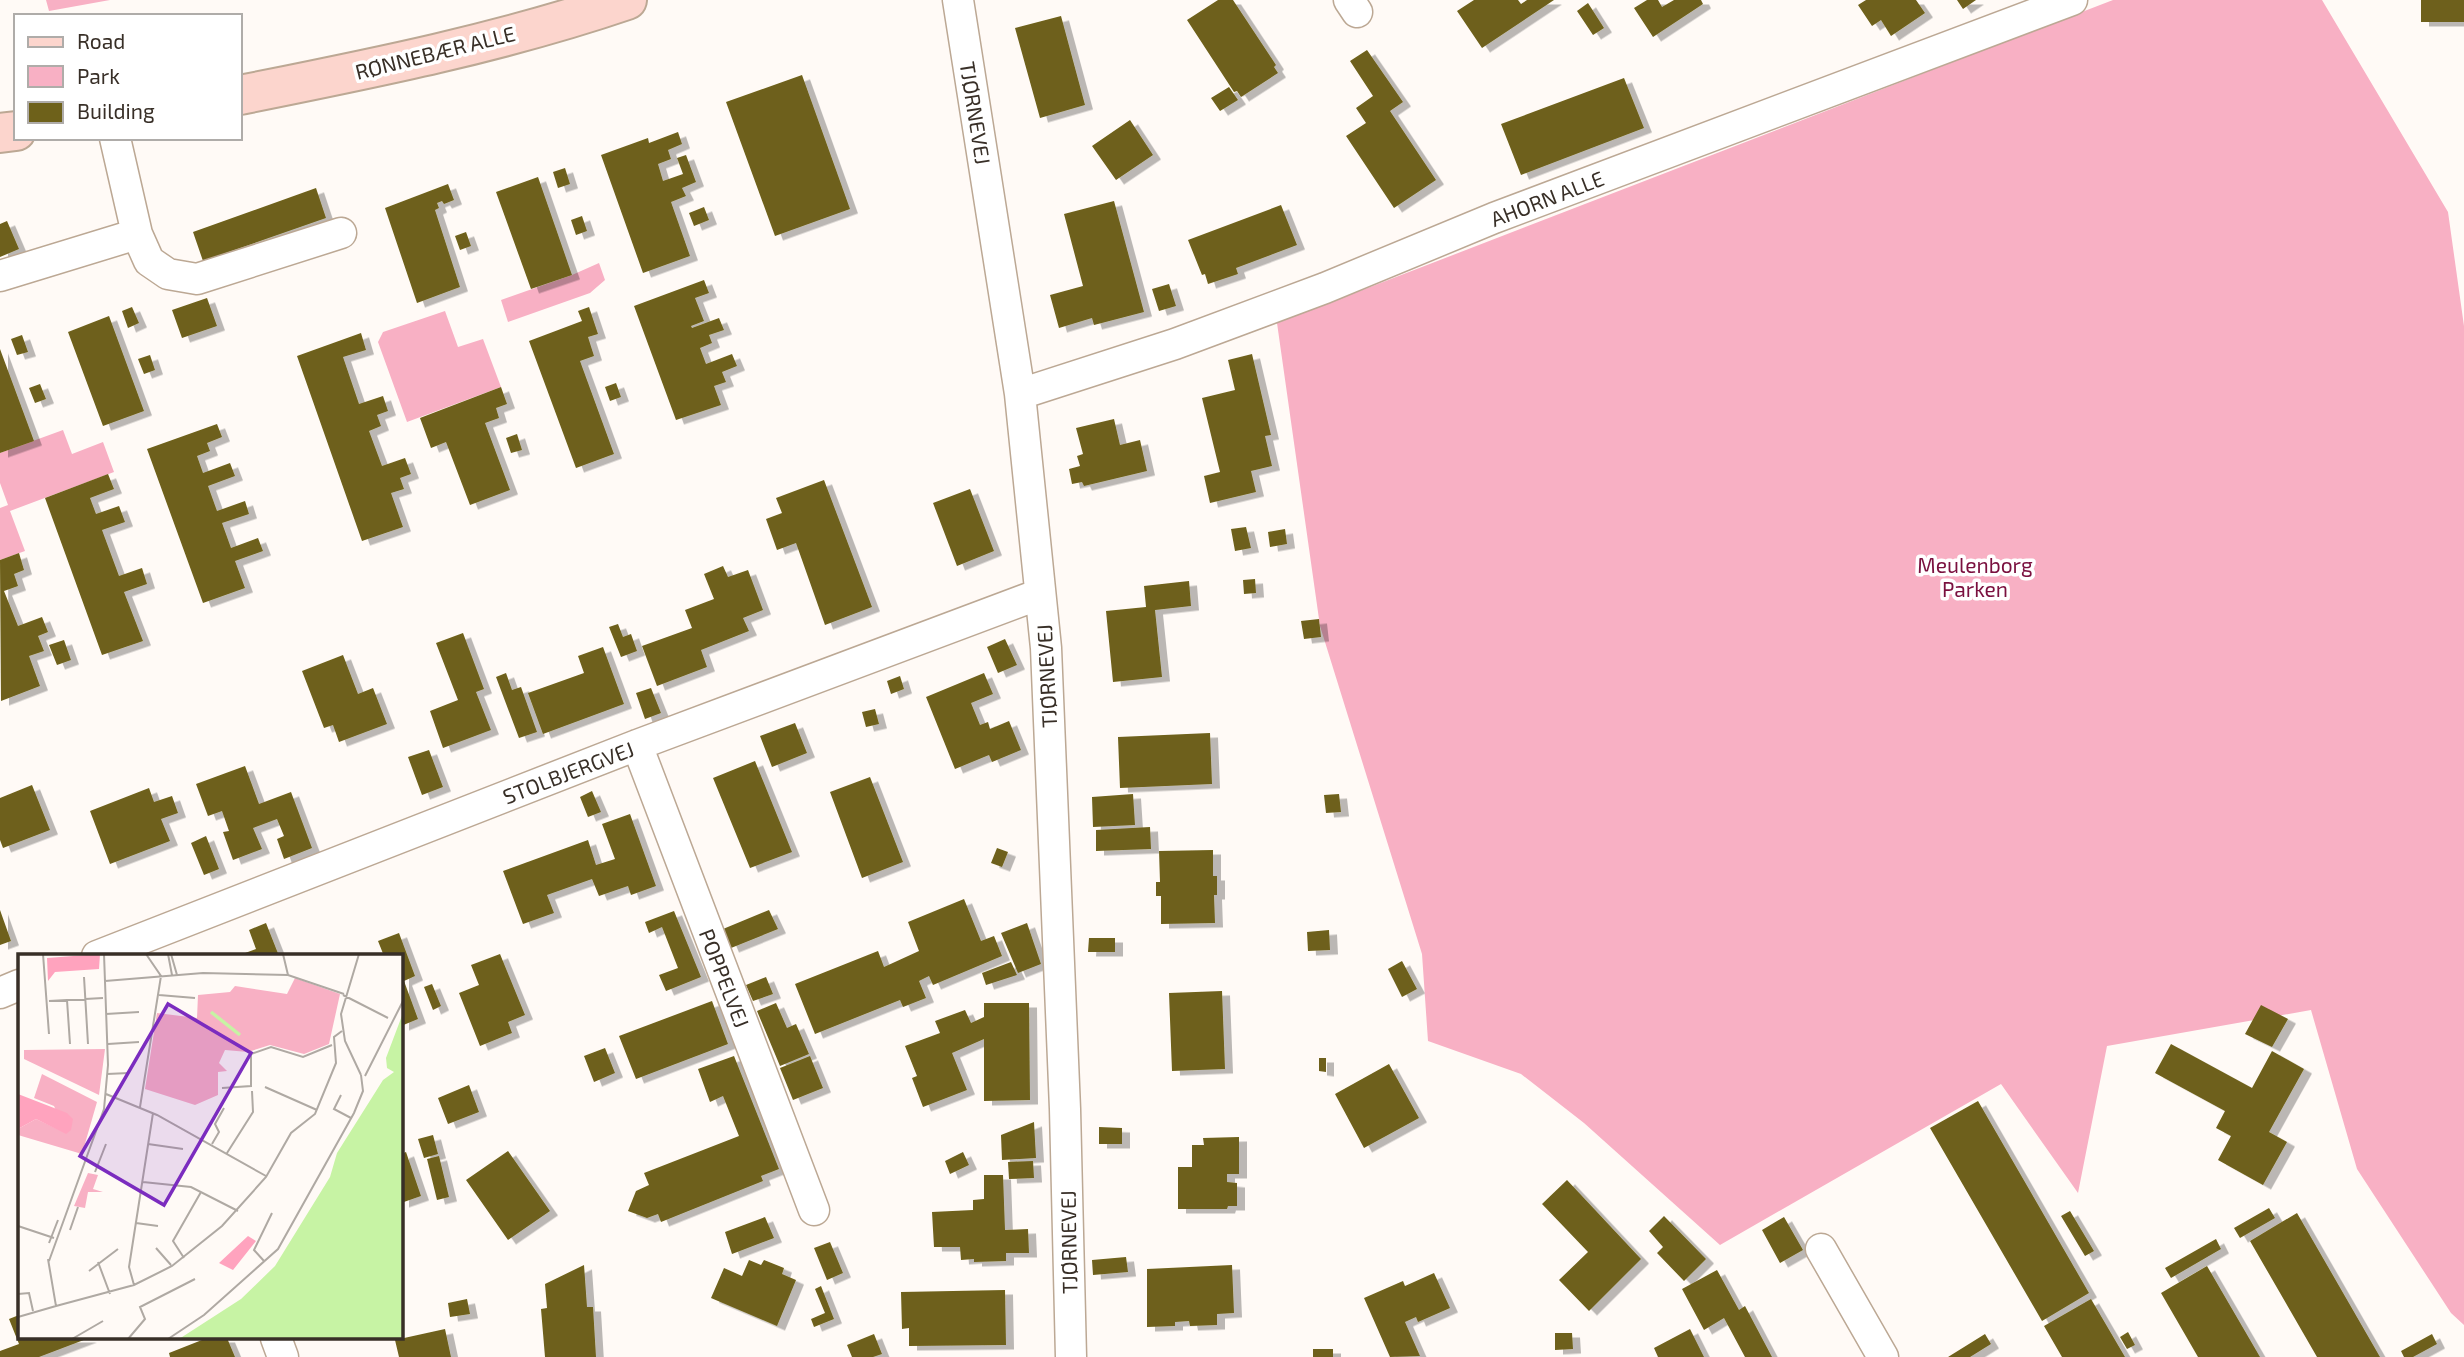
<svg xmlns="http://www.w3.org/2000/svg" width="2464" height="1357" font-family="'Exo 2',sans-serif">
<defs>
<filter id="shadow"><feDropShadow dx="8" dy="4.5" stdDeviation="0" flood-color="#0004"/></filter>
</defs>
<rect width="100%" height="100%" fill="#fffaf6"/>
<path fill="#f8b0c4" d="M46 0H110L49 11Z
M2113 0H2322L2448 212 2464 326V1325L2451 1313 2357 1169 2311 1010 2107 1046 2078 1193 2001 1084 1720 1245 1584 1123 1521 1074 1428 1041 1422 954 1320 626 1277 323Z
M599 263 605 280 590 293 508 322 501 300 572 275Z
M445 311 458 347 483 339 501 387 407 422 378 342 383 332Z
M63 430 72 454 103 442 114 472 10 511 25 551 0 560V508L8 505 0 483V453Z"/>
<path fill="#6e611a" filter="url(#shadow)" d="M1218 0H1233L1276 65 1274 67 1278 73 1241 97 1237 91 1234 92 1187 20Z
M1474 0H1518L1521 4 1527 0H1554L1482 48 1457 11Z
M1647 0H1658L1662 7 1674 0H1701L1703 4 1653 37 1634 8Z
M1866 0H1916L1925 13 1891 36 1881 20 1872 26 1858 5Z
M1957 0H1976L1963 9Z
M2421 0H2464V22H2421Z
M1588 3 1604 28 1593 35 1577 11Z
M1061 16 1085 105 1040 118 1015 28Z
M1367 50 1403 102 1390 111 1436 180 1394 208 1346 136 1366 123 1356 108 1373 96 1350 61Z
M802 75 850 209 775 236 726 102Z
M1624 78 1644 128 1521 175 1501 124Z
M1229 87 1238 100 1220 111 1211 98Z
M1130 120 1153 155 1116 180 1092 146Z
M678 132 682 144 668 150 671 159 658 164 663 181 683 174 677 158 686 155 696 182 682 188 686 196 671 202 690 256 643 273 601 155 648 138 649 143Z
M565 168 570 184 558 188 553 172Z
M538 177 572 275 531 289 496 192Z
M448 184 454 200 444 204 442 201 437 203 439 208 435 210 460 287 417 303 385 208Z
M316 188 326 218 203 261 193 232Z
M1114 201 1144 312 1094 325 1092 318 1059 328 1050 295 1083 286 1064 214Z
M1281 205 1297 245 1236 268 1238 274 1208 284 1205 274 1202 275 1188 240Z
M704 207 709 220 694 226 689 213Z
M582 216 587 231 576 235 571 220Z
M7 221 19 249 0 257V224Z
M466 232 471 246 460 250 455 236Z
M704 280 709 293 695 298 704 321 691 326 692 328 719 318 724 330 709 335 712 343 700 348 706 364 732 354 737 366 722 372 726 382 714 386 721 405 676 420 634 306Z
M1169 284 1176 306 1159 311 1152 289Z
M207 298 217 326 182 338 172 310Z
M132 307 139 323 128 328 122 311Z
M589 307 598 334 588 337 594 356 580 361 614 454 576 468 529 341 582 321 578 311Z
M109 316 144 411 103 426 68 332Z
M361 333 366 350 343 357 359 404 383 396 388 411 377 415 381 426 369 431 382 466 405 458 411 474 400 478 404 489 391 493 403 527 362 541 297 356Z
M22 335 28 352 17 355 11 339Z
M0 349 34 441 0 453Z
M1252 354 1271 435 1265 436 1272 466 1251 471 1256 492 1210 503 1204 476 1220 472 1202 398 1235 390 1228 360Z
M150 355 155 370 144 374 138 359Z
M616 383 621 397 610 401 605 387Z
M40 384 46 399 35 403 29 388Z
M501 387 507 404 496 408 499 418 485 423 510 490 470 505 446 442 431 448 420 418Z
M1114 419 1120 445 1140 440 1147 471 1084 486 1082 482 1072 484 1069 469 1080 466 1077 456 1083 454 1076 428Z
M217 424 222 437 207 443 210 451 197 456 203 473 230 463 235 476 208 486 217 511 245 501 249 514 222 523 231 548 258 538 263 551 235 561 245 588 203 603 147 449Z
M517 434 522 450 511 453 506 438Z
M108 474 114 489 90 498 96 514 119 506 125 522 102 530 119 576 142 568 147 584 124 592 143 641 102 655 45 498Z
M824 480 872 607 825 625 796 543 777 550 766 519 782 513 776 498Z
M970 489 994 551 957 566 933 503Z
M1246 527 1251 548 1235 551 1231 529Z
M1285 529 1287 544 1270 547 1268 532Z
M19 553 24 570 14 574 18 586 4 591 18 626 42 617 48 632 38 636 44 651 29 656 40 686 1 701 0 560Z
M723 566 728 577 748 570 763 610 743 618 749 631 701 650 707 667 657 686 642 646 692 628 685 610 714 599 704 574Z
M1255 579 1256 593 1244 594 1243 580Z
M1189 581 1191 606 1155 610 1162 677 1113 682 1106 611 1146 607 1144 586Z
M1319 619 1321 637 1304 639 1301 621Z
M618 624 623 637 631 634 637 651 621 657 609 627Z
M463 633 484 689 476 692 491 730 443 748 430 711 458 700 436 643Z
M1005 639 1017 665 998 673 987 647Z
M64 640 71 660 57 665 49 645Z
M603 647 624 704 543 734 528 693 584 673 578 656Z
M343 655 358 694 373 688 387 724 339 742 333 725 324 728 302 671Z
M506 673 512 690 521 687 537 732 519 738 496 677Z
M984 673 993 694 971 703 980 725 988 722 990 729 1009 721 1021 750 992 762 989 755 955 769 926 697Z
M900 676 904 689 891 694 887 681Z
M651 688 661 713 645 719 636 693Z
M875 709 879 724 866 727 862 712Z
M795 723 807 753 772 767 760 736Z
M1210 733 1212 784 1120 788 1118 737Z
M429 750 443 787 422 795 408 757Z
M755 761 792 852 750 868 713 778Z
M245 766 259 804 291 792 312 848 284 859 277 839 284 836 277 819 253 828 262 849 233 860 223 832 229 831 222 811 208 816 196 784Z
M870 777 903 862 862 878 830 792Z
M32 785 50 830 3 848 0 840V798Z
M149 788 154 802 172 796 178 813 161 819 170 841 110 864 90 811Z
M592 791 601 812 588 817 580 797Z
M1133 794 1135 825 1093 827 1092 797Z
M1339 794 1341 812 1326 813 1324 795Z
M630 814 656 886 631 895 628 886 599 896 592 879 547 895 554 913 523 924 503 871 588 840 596 865 615 859 602 824Z
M1150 827 1151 849 1096 851V830Z
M206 836 219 869 204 875 191 843Z
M997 848 1008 852 1002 867 991 863Z
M1213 850V876H1217V895H1214L1215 923 1161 924V896H1156V882H1160L1159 851Z
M964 899 981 941 994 936 1002 956 933 985 929 976 919 981 926 998 903 1007 900 1000 815 1034 795 984 878 951 884 967 919 951 908 922Z
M0 910 11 941 0 945Z
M769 910 778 929 731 948 723 929Z
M674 911 701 977 666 991 659 975 678 968 662 927 649 933 645 922Z
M266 923 279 956H237L256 949 249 930Z
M1027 923 1041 964 1018 973 1001 933Z
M1329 930 1330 950 1308 951 1307 932Z
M399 933 415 976 404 981 418 1019 401 1026V956H384L378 941Z
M1089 938H1115V952H1088Z
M500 954 525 1015 508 1022 512 1033 480 1046 459 993 479 985 471 965Z
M1402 961 1417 989 1402 997 1388 969Z
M1011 962 1017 975 986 985 982 973Z
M766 977 773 994 753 1001 746 985Z
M432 984 441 1006 433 1010 424 987Z
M1222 991 1225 1069 1172 1071 1169 993Z
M712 1001 728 1044 636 1079 619 1036Z
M776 1003 787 1028 796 1024 809 1054 780 1066 757 1011Z
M984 1003H1029L1030 1100 984 1101V1039L952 1053 967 1090 923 1107 912 1078 917 1076 905 1046 940 1033 935 1021 965 1010 971 1023 984 1017Z
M2261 1005 2288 1019 2272 1047 2245 1034Z
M2171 1044 2252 1088 2272 1051 2304 1069 2269 1132 2287 1142 2263 1185 2218 1160 2231 1136 2216 1128 2225 1111 2155 1073Z
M605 1048 615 1073 594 1082 584 1056Z
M734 1056 779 1169 761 1176 763 1181 661 1222 658 1214 647 1218 628 1211 636 1191 649 1185 644 1173 739 1136 723 1096 710 1102 698 1069Z
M810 1056 823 1088 793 1100 780 1068Z
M1319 1058H1326V1072L1319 1071Z
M1389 1064 1419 1118 1364 1148 1335 1094Z
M469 1085 479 1112 448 1124 438 1098Z
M1978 1101 2089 1293 2042 1321 1930 1128Z
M1034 1122 1036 1158 1002 1160 1001 1135Z
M1099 1127 1122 1128V1144H1099Z
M433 1135 438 1154 424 1158 418 1139Z
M1239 1137V1174H1227V1182L1237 1183V1206H1228L1227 1209H1178V1167H1192V1145H1204L1203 1138Z
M508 1151 550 1211 508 1240 466 1180Z
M406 1152 421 1196 401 1203V1154Z
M963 1152 969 1165 950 1174 945 1161Z
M439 1156 449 1197 437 1200 427 1159Z
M1033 1161 1034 1178 1009 1179 1008 1162Z
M984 1175H1003L1005 1230 1028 1229 1029 1253H1006V1261L974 1262V1259L961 1260 960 1247H934L932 1212 973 1210V1200L984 1199Z
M1567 1180 1641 1259 1589 1311 1559 1280 1588 1252 1542 1204Z
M2269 1208 2275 1218 2240 1238 2234 1228Z
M2070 1211 2094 1251 2085 1256 2061 1216Z
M2297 1213 2380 1357H2317L2250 1241Z
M1664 1216 1706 1259 1684 1281 1657 1253 1663 1247 1649 1231Z
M765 1217 774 1238 732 1254 725 1232Z
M1784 1217 1803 1250 1780 1263 1762 1230Z
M2216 1239 2221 1249 2171 1278 2165 1268Z
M830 1242 843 1273 827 1280 814 1248Z
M1126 1257 1128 1272 1093 1275 1092 1260Z
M749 1260 761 1265 764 1260 784 1268 782 1274 796 1280 777 1326 711 1298 724 1268 742 1276Z
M584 1265 587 1307H593L596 1357H545L541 1309 547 1308 545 1284Z
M1232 1265 1234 1313 1217 1314V1325L1190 1326 1189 1321 1175 1322V1326L1147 1327V1269Z
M2207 1266 2260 1357H2198L2161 1293Z
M1717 1270 1739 1310 1745 1306 1772 1357H1745L1724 1318 1704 1330 1682 1289Z
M1434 1273 1450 1308 1418 1322 1416 1317 1405 1322 1420 1356 1390 1357 1364 1298 1403 1281 1405 1286Z
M821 1286 834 1319 814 1327 811 1319 825 1313 815 1289Z
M1005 1290 1006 1345 909 1346V1328L902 1329 901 1292Z
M467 1299 470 1314 450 1317 448 1303Z
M2091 1299 2125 1357H2062L2044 1326Z
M19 1315V1338H89L39 1357H0V1351L19 1344 9 1319Z
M445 1329 451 1357H399L395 1340Z
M1690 1329 1704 1357H1658L1654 1348Z
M2128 1332 2135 1345 2127 1349 2120 1337Z
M1555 1333H1572L1573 1349 1555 1350Z
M874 1334 882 1354 873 1357H852L847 1345Z
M1985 1334 1991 1344 1970 1357H1948Z
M2432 1334 2437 1344 2413 1357H2404L2401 1351Z
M207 1338H227L235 1357H170L169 1353Z
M1313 1349H1333V1357H1313Z"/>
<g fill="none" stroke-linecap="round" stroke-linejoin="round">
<g stroke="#bca894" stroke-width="33">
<path id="minor" d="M958 0 1020 394 1046 648 1065 1109 1071 1357
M1349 0 1357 12
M115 138 137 234
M0 276 137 234 149 261 168 274 197 279 341 233
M1020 394 1175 344 1325 288 1494 218 2072 0
M637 745 814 1210
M97 956 637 745 1040 594
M0 993 19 985
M1821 1249 1883 1357
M276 1338 283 1357"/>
</g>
<g stroke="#bca894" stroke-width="42">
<path id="secondary" d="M240 95C370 69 501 43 627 0
M0 133 16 131"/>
</g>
<use href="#minor" stroke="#fff" stroke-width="30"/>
<use href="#secondary" stroke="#fcd5cd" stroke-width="38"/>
</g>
<g text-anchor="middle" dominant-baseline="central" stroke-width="7" stroke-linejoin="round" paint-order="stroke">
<g font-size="21" fill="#382f27" stroke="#fff">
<text transform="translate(435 52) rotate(-14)">RØNNEBÆR ALLE</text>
<text transform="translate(976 113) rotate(81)">TJØRNEVEJ</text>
<text transform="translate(1547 198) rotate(-21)">AHORN ALLE</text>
<text transform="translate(1046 676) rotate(-93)">TJØRNEVEJ</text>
<text transform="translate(568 772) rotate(-21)">STOLBJERGVEJ</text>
<text transform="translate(725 978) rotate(69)">POPPELVEJ</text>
<text transform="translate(1068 1242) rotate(-91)">TJØRNEVEJ</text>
</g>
<g font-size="21" fill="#7a103f" stroke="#fff">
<text x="1975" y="564">Meulenborg<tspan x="1975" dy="24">Parken</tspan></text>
</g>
</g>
<g transform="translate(18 954)">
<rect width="385" height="385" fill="#fffaf6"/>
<path d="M277 24 322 40 311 90 286 100 252 91 230 98 207 96 201 109 209 117 200 118V141L177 151 127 135 139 59 179 64 180 41 212 38 217 32 269 40ZM87 95 81 141 6 105V96ZM24 120 79 148 64 200 0 181V175L18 165 48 179 36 152 16 144ZM70 219 80 221 75 235 85 238H70L67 254 56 252Z" fill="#f8b0c4"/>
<path d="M82 0 81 15 37 18 30 27 29 4ZM0 140 49 159 55 165 53 176 48 180 18 165 0 175ZM230 282 238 287 215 316 201 309Z" fill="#ffa3be"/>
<path d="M385 59V385H161L223 345 257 312 312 223 319 199 365 126 376 118 369 114 368 104Z" fill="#c7f3a4"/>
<path fill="none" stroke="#c7f3a4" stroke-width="3.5" d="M193 58 222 81"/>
<path fill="none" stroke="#afa9a3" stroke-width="2" d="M25 0 31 80M150 0 154 21M153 0 159 21M265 0 270 21M341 0 323 60 327 87 343 121M66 23 70 90M87 27 185 19 270 21 326 40M141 41 177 44M325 41 370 64M49 46 52 90M31 47 85 44M88 60 121 58M90 90 121 88M89 120 111 119M347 122 385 47M247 133 299 156M204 134 233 132V100L253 93 285 103 314 91M88 140 139 161 248 222M323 141 316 155 333 164M122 153 143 22 128 0M130 190 165 195M194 190 201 178 197 170 206 154M209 199 235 158 234 137M77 218 88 190M125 228 173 233 220 257M118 269 140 272M0 272 36 284M52 276 60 253M31 289 40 266M138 294 153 311M166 304 155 287 183 238M31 307 86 155 90 111 86 0M246 307 236 296 254 259M80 308 92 340M71 317 100 295M116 331 111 313 135 159M0 340 11 339 15 357M38 352 116 331 154 312 204 272 248 223 273 179 297 160 318 109 316 83 324 77M0 363 38 352 30 305M54 385 85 367M110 385 127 365 122 353 177 325M150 385 186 361 260 295 336 159 345 137 343 121"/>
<path fill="#7b2cbf" fill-opacity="0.15" stroke="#7b2cbf" stroke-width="3.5" d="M150 50 233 99 146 251 62 202Z"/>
<rect width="385" height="385" fill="none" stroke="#382f27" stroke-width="3.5"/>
</g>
<rect x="14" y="14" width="228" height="126" fill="#ffffff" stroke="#afaca9" stroke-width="2"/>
<rect x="28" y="37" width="35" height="10" fill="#fcd5cd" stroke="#afaca9" stroke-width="2"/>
<text x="77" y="49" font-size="21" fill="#382f27">Road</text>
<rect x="28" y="66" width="35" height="21" fill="#f8b0c4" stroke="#afaca9" stroke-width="2"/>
<text x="77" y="84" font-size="21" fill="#382f27">Park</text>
<rect x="28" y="102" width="35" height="21" fill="#6e611a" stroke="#afaca9" stroke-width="2"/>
<text x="77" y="119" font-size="21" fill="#382f27">Building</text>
</svg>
